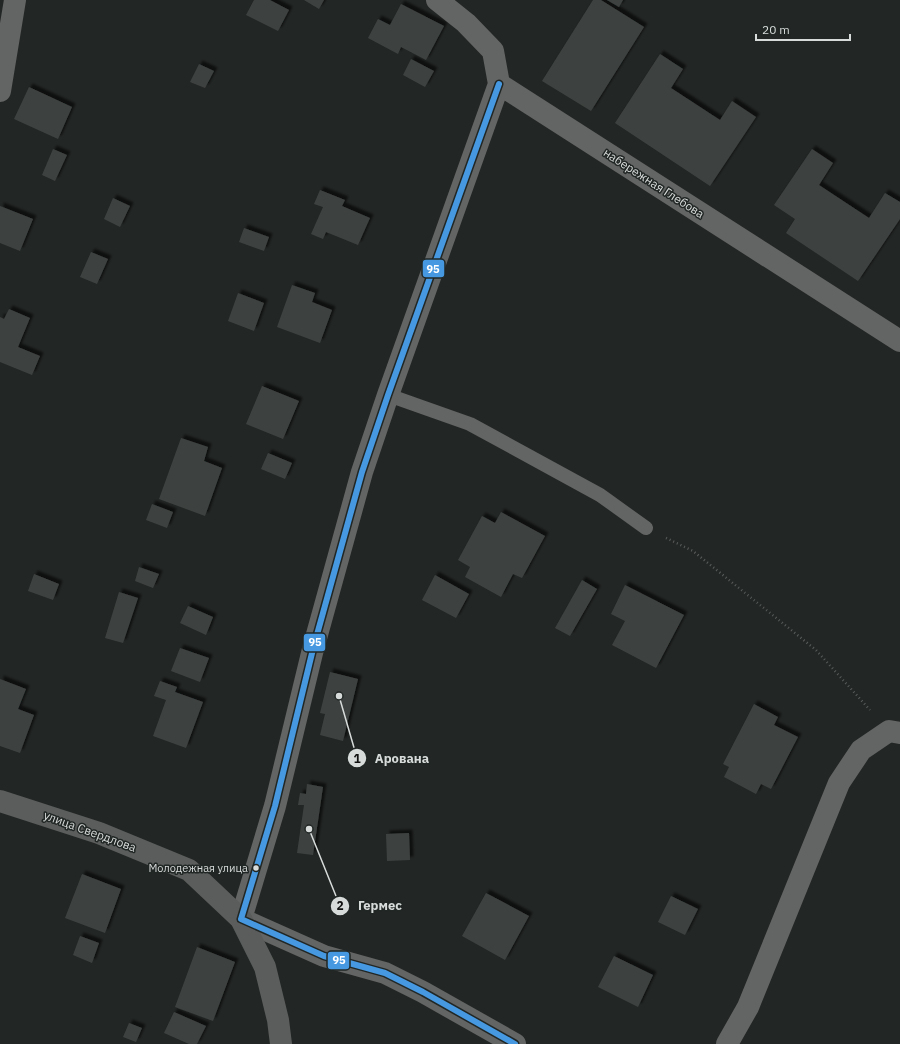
<svg xmlns="http://www.w3.org/2000/svg" width="900" height="1044" font-family="'IBM Plex Sans',sans-serif">
<defs>
<filter id="shadow"><feDropShadow dx="3.5" dy="-3.5" stdDeviation="1" flood-color="#0009"/></filter>
</defs>
<rect width="100%" height="100%" fill="#222624"/>
<path fill="#3e4240" filter="url(#shadow)" d="M254 0H270L289 10 278 31 246 15Z
M304 0H324L319 9Z
M593 0H601L644 27 591 111 542 81Z
M607 0H623L619 7Z
M401 4 444 26 426 60 401 47 398 54 368 38 378 19 390 25Z
M660 54 683 69 671 88 720 120 732 101 756 117 710 186 615 123Z
M411 59 434 71 425 87 403 75Z
M199 64 214 71 205 88 190 82Z
M29 87 72 107 58 139 14 119Z
M53 149 67 155 55 181 42 175Z
M812 149 833 163 819 185 869 218 885 193 900 202V219L858 281 786 233 795 219 774 205Z
M320 190 345 200 342 206 370 218 358 245 326 232 323 239 311 234 323 207 314 204Z
M113 198 130 206 120 227 104 219Z
M0 206 33 219 20 251 0 243Z
M244 228 269 237 264 251 239 242Z
M91 252 108 259 97 284 80 277Z
M292 285 315 293 312 302 332 310 320 343 277 327Z
M238 293 264 303 254 331 228 321Z
M9 309 30 318 18 347 40 356 32 375 0 362V317L4 319Z
M262 386 299 401 283 439 246 424Z
M181 438 208 447 204 461 222 468 205 516 159 499Z
M268 453 292 463 285 479 261 469Z
M152 504 173 512 167 528 146 520Z
M501 512 545 536 522 578 513 574 501 597 465 577 470 567 458 560 482 516 495 523Z
M139 567 159 574 153 588 135 581Z
M34 574 59 584 53 600 28 591Z
M435 575 469 594 456 618 422 600Z
M582 580 597 589 570 636 555 628Z
M625 585 684 615 656 668 612 645 625 621 611 614Z
M119 592 138 598 123 643 105 638Z
M188 606 213 617 206 635 180 623Z
M180 648 209 658 200 682 171 671Z
M330 672 358 679 343 741 320 735 325 714 320 713Z
M0 679 26 689 18 709 34 715 20 753 0 746Z
M160 681 177 687 175 692 203 702 186 748 153 736 166 700 154 696Z
M754 704 778 717 774 725 798 737 771 789 761 784 756 794 724 777 729 767 723 764Z
M307 784 323 787 313 855 297 853 304 805H298L300 793 306 794Z
M409 833 410 860 387 861 386 834Z
M82 874 121 889 105 933 65 918Z
M486 893 529 916 505 960 462 936Z
M671 896 698 909 685 935 658 922Z
M80 936 99 943 92 963 73 955Z
M197 947 235 962 213 1021 175 1007Z
M614 956 653 975 638 1007 598 987Z
M174 1012 206 1026 197 1044H189L164 1033Z
M129 1023 142 1028 136 1042 123 1037Z"/>
<g fill="none" stroke-linecap="round" stroke-linejoin="round">
<path stroke="#595c5b" stroke-width="2.5" stroke-dasharray="1 3" stroke-linecap="butt" d="M666 538 693 551 816 650 870 710"/>
<path stroke="#636464" stroke-width="14" d="M388 395 470 424 600 495 646 528"/>
<path stroke="#636464" stroke-width="22" d="M437 0 466 23 493 51 499 84 900 341
M499 84 388 395 362 472 313 649 275 806 241 919 324 956 385 973 423 992 515 1044
M0 91 15 0
M727 1044 748 1007 839 783 861 750 889 731 900 733"/>
<path stroke="#5a5d5b" stroke-width="22" d="M0 801 99 833 189 870 241 919 265 967 278 1020 281 1044"/>
<g stroke="#212725" stroke-width="9">
<path id="bus-1" d="M499 84 388 395 362 472 313 649 275 806 241 919 324 956 385 973 423 992 515 1044"/>
</g>
<use href="#bus-1" stroke="#4699e1" stroke-width="6"/>
</g>
<circle fill="#d7dbda" stroke="#212725" stroke-width="1.5" cx="256" cy="868" r="3.5"/>
<g text-anchor="middle" dominant-baseline="central" stroke-width="3" stroke-linejoin="round" paint-order="stroke">
<g font-size="11" fill="#d7dbda" stroke="#212725" text-anchor="end">
<text x="248" y="868">Молодежная улица</text>
</g>
<g font-size="12" fill="#d7dbda" stroke="#212725">
<text transform="translate(654 183) rotate(33)">набережная Глебова</text>
<text transform="translate(90 831) rotate(20)">улица Свердлова</text>
</g>
</g>
<path fill="none" stroke="#d7dbda" stroke-width="1.5" d="M339 696L357 758M309 829L340 906"/>
<g fill="#d7dbda" stroke="#212725" stroke-width="1.5">
<circle cx="339" cy="696" r="4"/>
<circle cx="309" cy="829" r="4"/>
<circle cx="357" cy="758" r="10"/>
<circle cx="340" cy="906" r="10"/>
</g>
<g font-size="12" text-anchor="middle" font-weight="bold" fill="#111">
<text x="357" y="763">1</text>
<text x="340" y="910">2</text>
</g>
<g font-size="13" text-anchor="middle" font-weight="bold" fill="#d7dbda" stroke="#212725" stroke-width="3" stroke-linejoin="round" paint-order="stroke">
<text x="402" y="763">Арована</text>
<text x="380" y="910">Гермес</text>
</g>
<g stroke="#212725" stroke-width="1.5">
<rect x="422" y="259" width="23" height="19" rx="4" fill="#4699e1"/>
<rect x="303" y="633" width="23" height="19" rx="4" fill="#4699e1"/>
<rect x="327" y="951" width="23" height="19" rx="4" fill="#4699e1"/>
</g>
<g font-size="11" text-anchor="middle" font-weight="bold" fill="#fff">
<text x="433" y="273">95</text>
<text x="315" y="646">95</text>
<text x="339" y="964">95</text>
</g>
<path d="M756 34v6h94v-6" fill="none" stroke="#d7dbda" stroke-width="2"/>
<text x="762" y="34" font-size="12" fill="#d7dbda" stroke="#212725" stroke-width="3" paint-order="stroke">20 m</text>
</svg>
